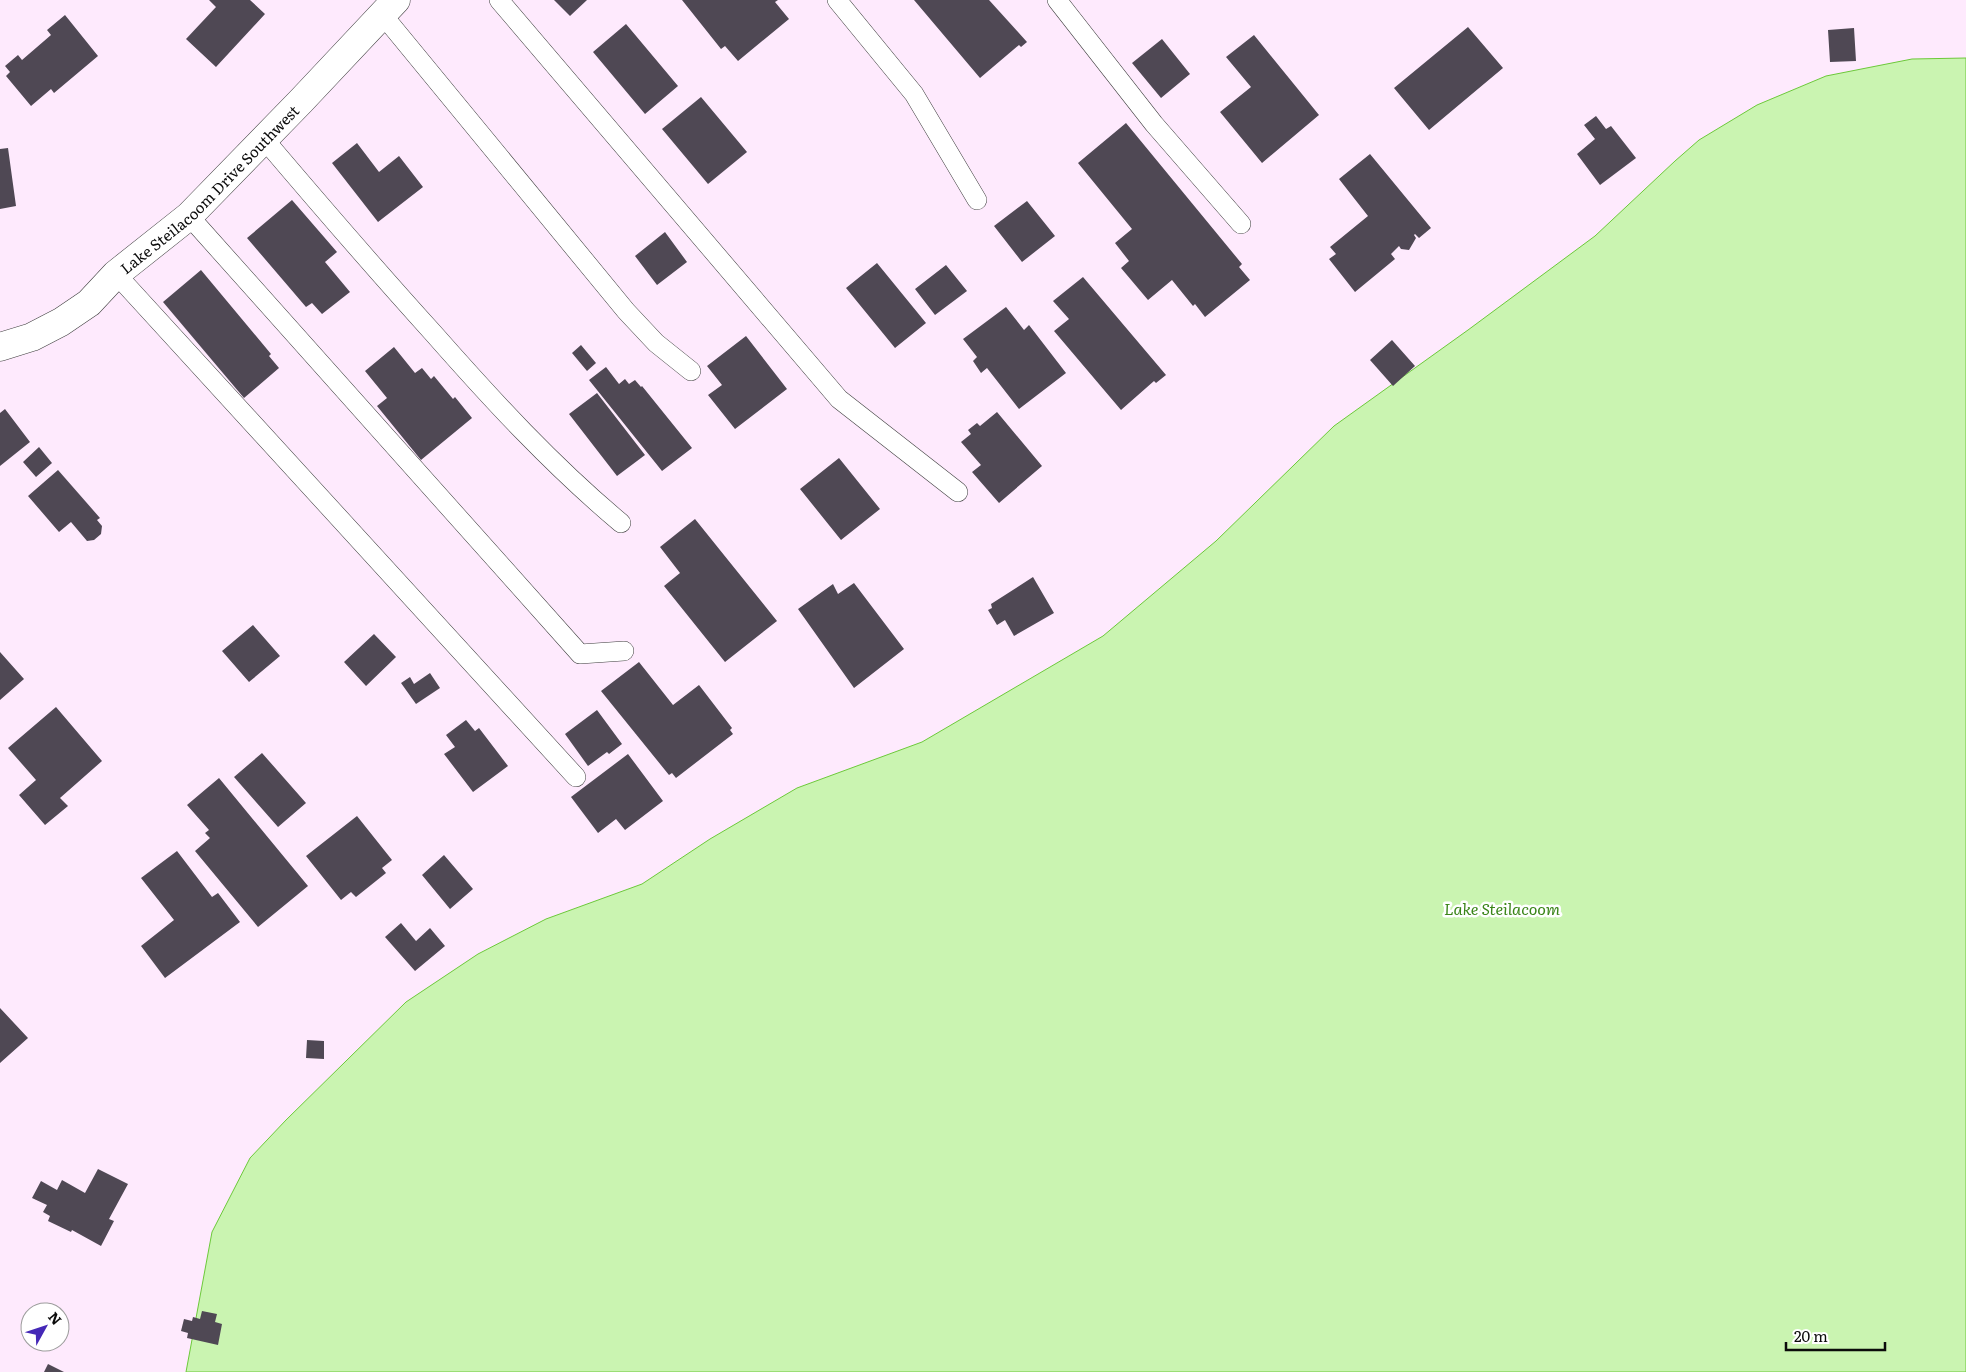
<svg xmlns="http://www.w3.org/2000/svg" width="1966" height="1372" font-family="Literata,serif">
<rect width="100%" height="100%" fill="#feeafd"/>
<path fill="#caf4b1" stroke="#6cc93a" d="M1966 58V1372H186L212 1232 250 1158 286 1120 406 1002 478 954 546 919 642 884 710 839 797 788 922 742 1103 636 1216 541 1334 426 1468 330 1595 236 1675 161 1699 140 1757 105 1826 76 1912 59Z"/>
<path fill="#4f4854" d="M209 0H250L265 14 216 67 186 39 216 7Z
M554 0H587L570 16Z
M682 0H778L775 2 789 19 738 61 725 46 721 49Z
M914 0H989L1027 42 1021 47 1019 45 980 78Z
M65 15 98 56 54 93 51 89 31 106 6 76 10 72 5 66 18 55 22 60 51 35 47 30Z
M626 24 678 86 645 114 593 52Z
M1468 27 1503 68 1429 130 1394 88Z
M1854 28 1856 61 1830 62 1828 30Z
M1254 35 1319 115 1262 163 1220 112 1251 87 1226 57Z
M1162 39 1190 74 1161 98 1132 63Z
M701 97 747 152 708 184 662 129Z
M1596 116 1606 129 1611 126 1636 158 1600 185 1577 154 1595 139 1584 125Z
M1126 123 1242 264 1239 267 1250 280 1205 317 1195 304 1193 306 1172 280 1148 300 1121 268 1129 261 1115 243 1132 229 1078 163Z
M357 143 379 172 399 156 423 187 378 222 332 163Z
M8 148 16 206 0 209V149Z
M1370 154 1431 228 1419 238 1415 234 1414 235 1416 238 1409 250 1401 249 1399 246 1391 254 1395 259 1355 292 1329 259 1336 254 1330 247 1368 216 1339 179Z
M292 200 337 252 325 262 350 292 322 314 312 303 306 307 247 238Z
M1027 201 1055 236 1022 262 994 226Z
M665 232 687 262 657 285 635 256Z
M877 263 926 323 895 348 846 288Z
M946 265 967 291 935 315 915 289Z
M201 270 271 354 269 356 279 368 244 398 163 302Z
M1083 277 1166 375 1156 383 1154 381 1121 410 1054 331 1069 319 1053 301Z
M1006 307 1024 330 1029 325 1066 373 1019 409 987 368 981 373 973 361 977 357 963 339Z
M746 336 787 389 735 429 708 395 722 385 707 366Z
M1392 340 1415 366 1393 386 1370 360Z
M581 345 596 363 587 371 572 353Z
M394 347 415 373 422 368 431 379 434 376 453 399 455 397 472 418 421 460 377 406 387 398 365 371Z
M606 367 619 384 625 379 629 384 635 380 641 387 642 386 692 448 662 471 589 380Z
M597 393 645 455 617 476 569 414Z
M5 409 30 442 0 466V413Z
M997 412 1042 466 999 503 972 472 981 465 961 442 971 434 968 430 977 423 980 426Z
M39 447 52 463 36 477 23 462Z
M839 458 880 509 841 540 800 489Z
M58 470 100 518 97 520 102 526 101 534 94 540 87 541 71 522 59 532 28 496Z
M695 519 777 621 725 662 664 586 680 573 660 547Z
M1033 577 1054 613 1014 636 1005 620 997 625 988 610 992 608 991 604Z
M854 583 904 649 854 688 798 609 833 584 838 594Z
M253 625 280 656 249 682 222 651Z
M374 634 396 657 366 686 344 662Z
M0 652 24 679 0 700Z
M639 662 673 705 699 685 732 728 730 730 733 734 676 778 672 773 669 775 601 691Z
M430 673 440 688 416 704 401 683 410 677 414 684Z
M56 707 102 761 60 798 68 806 45 825 19 795 36 780 8 748Z
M597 710 622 744 609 754 607 752 588 766 565 734Z
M466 720 475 731 479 728 508 766 473 792 444 754 455 747 446 735Z
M262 753 306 803 278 827 234 777Z
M628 754 663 801 625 830 616 819 598 833 571 797Z
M219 778 308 886 258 927 195 851 210 838 205 833 209 830 187 805Z
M357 816 392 860 382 868 386 873 356 897 351 892 341 900 306 856Z
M177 851 212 897 218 893 240 922 165 978 141 946 174 920 141 878Z
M444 855 473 889 450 909 422 875Z
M401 923 416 941 430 928 445 946 415 971 385 937Z
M0 1008 28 1038 0 1063Z
M307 1040 324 1041V1059L306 1058Z
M98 1169 128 1184 109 1219 114 1221 101 1246 72 1230 71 1232 48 1221 50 1216 43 1212 47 1205 32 1198 41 1181 57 1190 62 1180 85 1193Z
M202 1311 217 1314 215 1322 222 1324 218 1345 187 1338 188 1333 181 1331 184 1319 192 1321 193 1317 200 1319Z
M48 1364 64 1372H44Z"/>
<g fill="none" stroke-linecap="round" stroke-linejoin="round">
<g stroke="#3e3e3e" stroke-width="20">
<path id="lane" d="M499 0 839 399 958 492
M837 0 914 94 977 200
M1057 0 1154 124 1241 224
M382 14 626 311 656 343 691 371
M264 139C320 205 376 270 434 334 493 401 553 466 621 523
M189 216 580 654 624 651
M116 274 576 777"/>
</g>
<g stroke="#3e3e3e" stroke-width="29">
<g id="street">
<path id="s1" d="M0 347 32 337 61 322 89 303 116 274 189 216 301 101 396 0"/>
</g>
</g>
<use href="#lane" stroke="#fff" stroke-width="19"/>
<use href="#street" stroke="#fff" stroke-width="28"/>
</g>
<g text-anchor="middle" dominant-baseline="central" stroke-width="5" stroke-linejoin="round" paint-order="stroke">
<g font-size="15" fill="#0b0b0b" stroke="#fff">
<text stroke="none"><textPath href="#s1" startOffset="266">Lake Steilacoom Drive Southwest</textPath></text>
</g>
<g font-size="16" font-style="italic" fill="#3a8518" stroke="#fff">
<text x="1502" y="908">Lake Steilacoom</text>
</g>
</g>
<g transform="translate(45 1327) rotate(50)"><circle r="24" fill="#ffffff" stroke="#9d9d9d"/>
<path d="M0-4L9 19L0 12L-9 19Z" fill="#4528b7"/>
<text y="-8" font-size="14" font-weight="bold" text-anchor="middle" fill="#0b0b0b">N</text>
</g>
<path d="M1786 1342v8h99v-8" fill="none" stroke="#0b0b0b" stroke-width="2.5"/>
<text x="1794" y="1342" font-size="15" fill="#0b0b0b" stroke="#ffffff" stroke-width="4" paint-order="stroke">20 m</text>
</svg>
